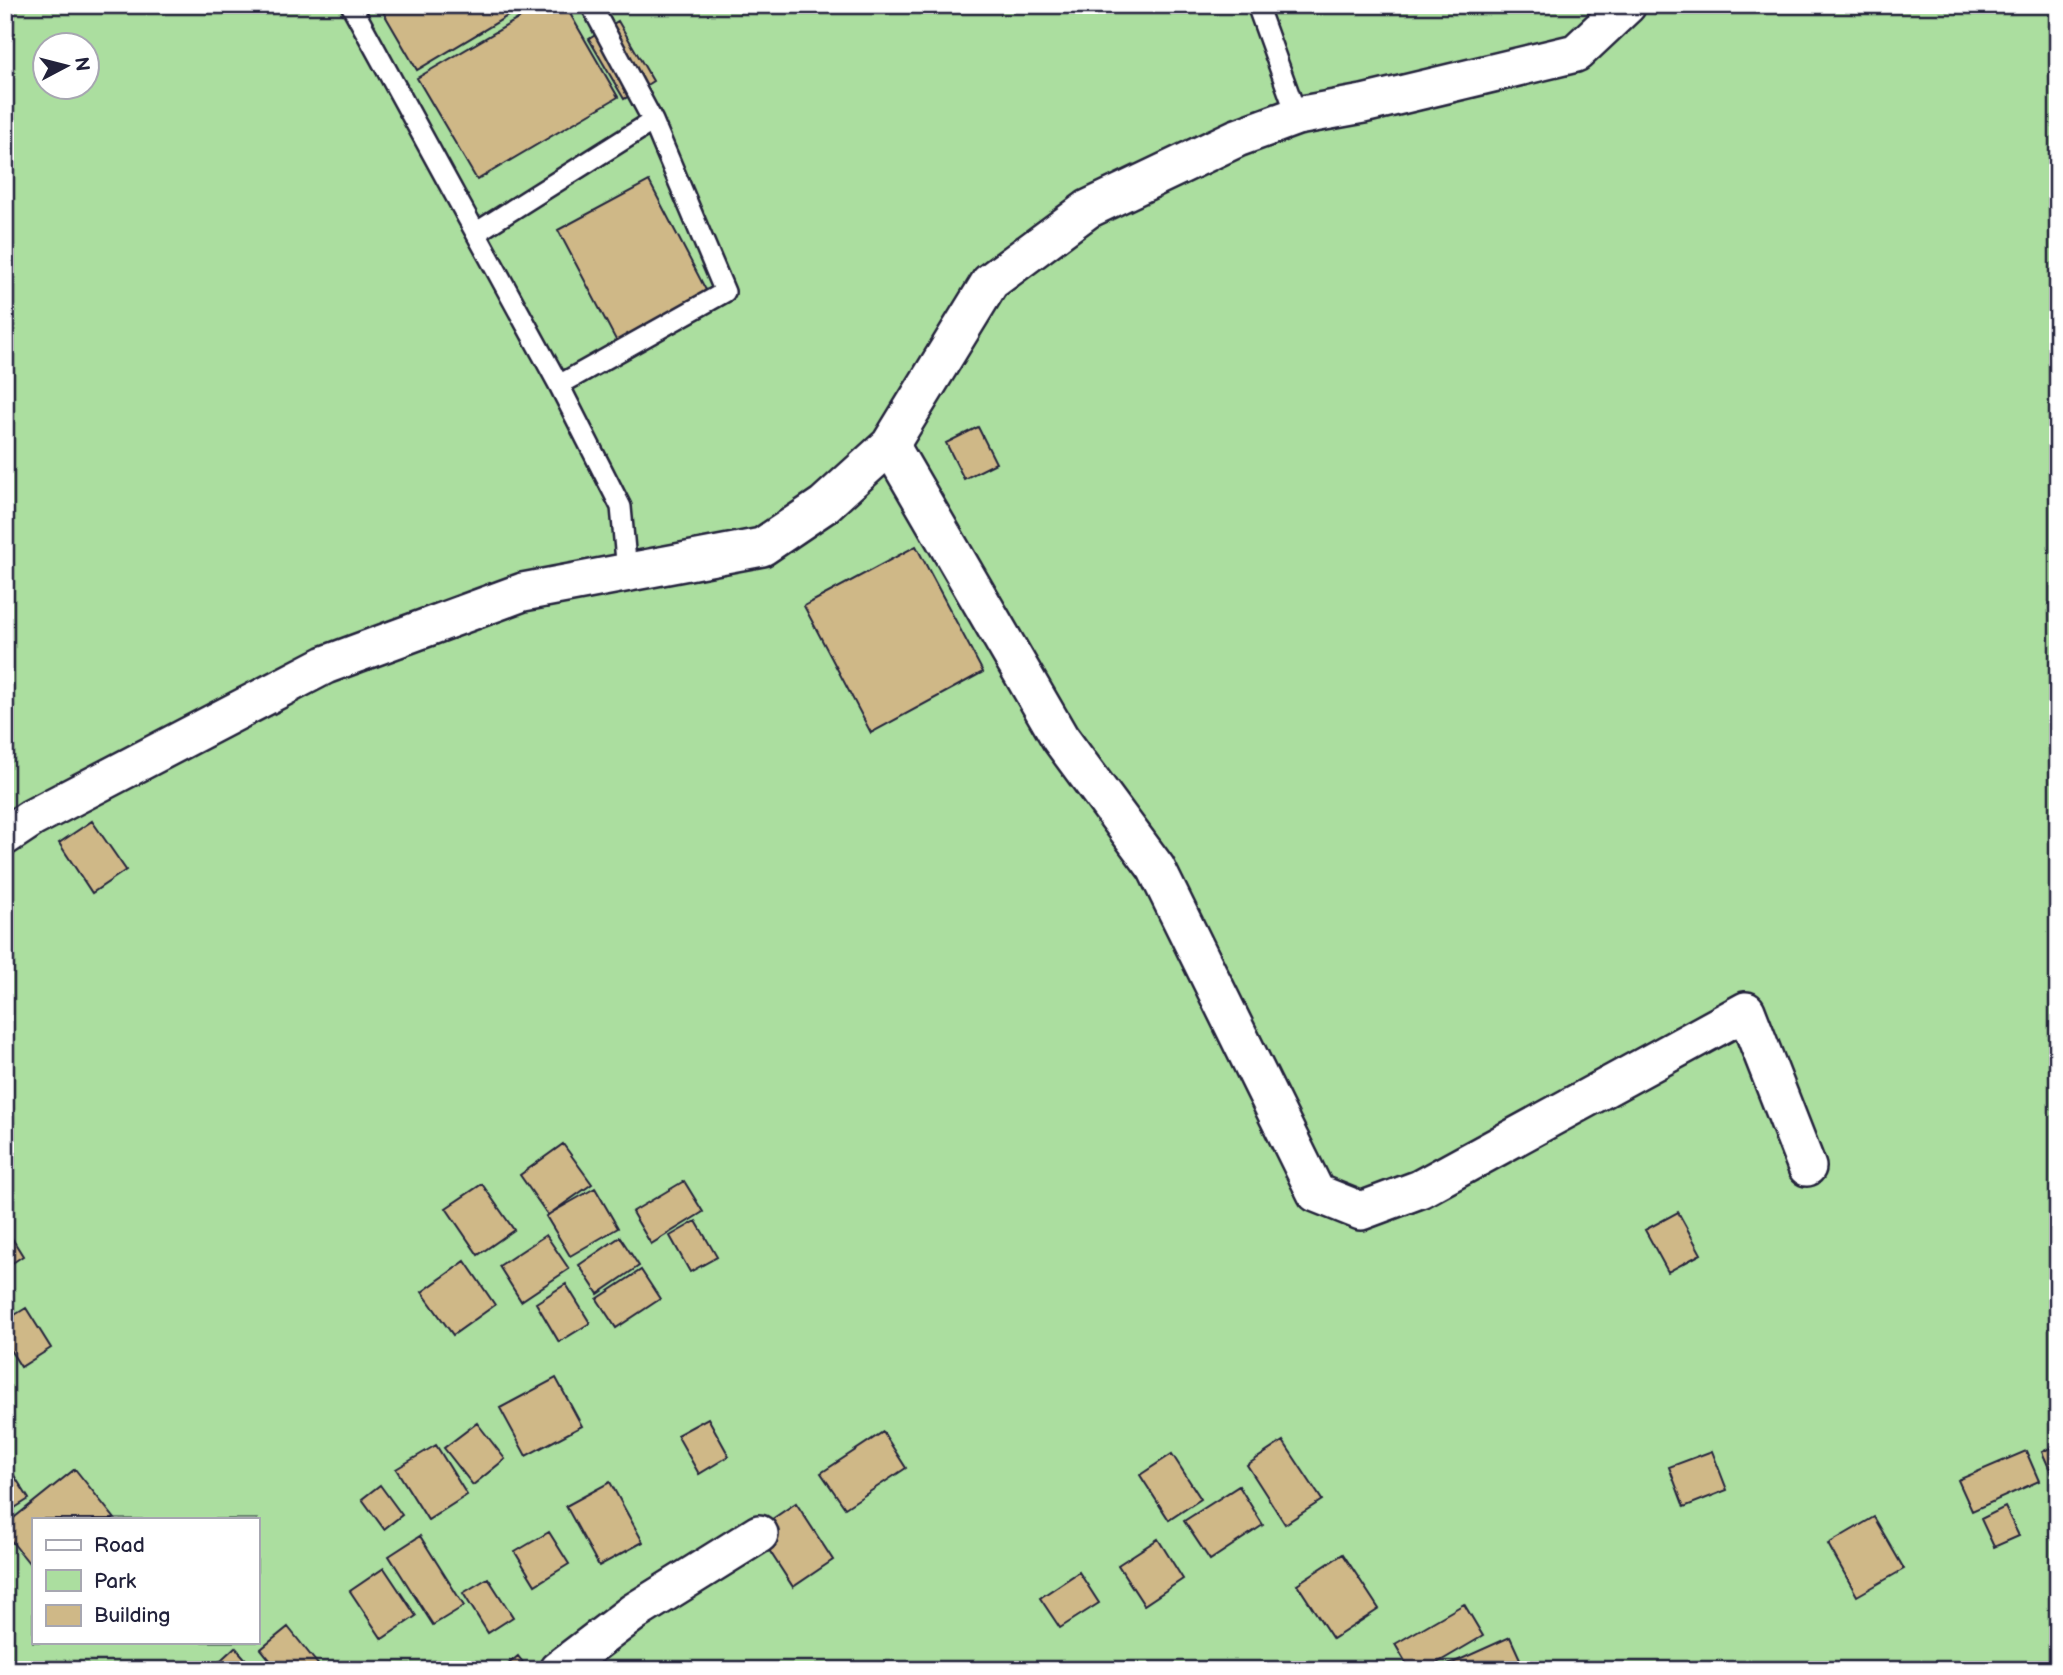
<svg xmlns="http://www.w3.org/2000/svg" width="2063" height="1675" font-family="'Balsamiq Sans',sans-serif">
<rect width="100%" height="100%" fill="#fff"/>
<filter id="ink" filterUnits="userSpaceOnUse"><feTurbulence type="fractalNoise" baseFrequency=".0143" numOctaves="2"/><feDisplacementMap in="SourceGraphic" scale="14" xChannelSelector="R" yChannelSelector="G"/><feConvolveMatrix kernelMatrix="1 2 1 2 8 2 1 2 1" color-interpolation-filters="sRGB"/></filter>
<g filter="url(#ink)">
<path fill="#abde9f" stroke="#66806d" stroke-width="2" fill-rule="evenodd" d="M5 5H2058V1670H5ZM46 46H88V88H46ZM33 1519H257V1642H33Z"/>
<path fill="#cfb887" stroke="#22223b" stroke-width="2" d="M379 5H526L417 70Z
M542 5H565L618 97 477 180 417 78Z
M618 21 653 81 624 99 589 39Z
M649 181 708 294 617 342 558 230Z
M978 427 996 463 964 479 946 443Z
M916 546 983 672 871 733 804 606Z
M92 821 126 870 92 893 59 843Z
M563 1144 592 1184 548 1215 520 1175Z
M684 1181 703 1212 651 1244 632 1212Z
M482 1184 514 1230 478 1255 446 1208Z
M595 1188 618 1228 570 1256 546 1216Z
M1678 1212 1701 1254 1668 1272 1645 1230Z
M696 1221 717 1257 690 1272 670 1236Z
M5 1227 23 1256 5 1268Z
M546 1235 569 1269 521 1301 499 1266Z
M620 1237 639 1266 598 1294 579 1265Z
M465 1261 495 1305 453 1335 422 1292Z
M641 1270 660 1299 616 1328 597 1299Z
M566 1284 590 1323 559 1342 536 1303Z
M26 1308 51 1348 21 1367 5 1342V1321Z
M556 1378 582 1426 526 1456 500 1408Z
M708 1418 729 1456 699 1474 677 1435Z
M477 1423 505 1459 473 1485 444 1448Z
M883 1432 906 1468 845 1508 821 1473Z
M1283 1441 1322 1500 1285 1524 1247 1465Z
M2058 1444V1486H2057L2042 1452Z
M436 1445 467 1495 428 1520 396 1469Z
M1712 1451 1727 1490 1684 1507 1669 1467Z
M2026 1451 2039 1481 1972 1511 1958 1480Z
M1172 1454 1201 1499 1169 1520 1140 1475Z
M8 1466 29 1499 5 1514V1468Z
M75 1469 115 1519H33V1568L5 1533V1525Z
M610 1482 643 1542 599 1566 566 1506Z
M380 1485 402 1515 384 1529 362 1499Z
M1239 1486 1263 1525 1210 1560 1184 1521Z
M796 1503 833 1560 793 1587 756 1530Z
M2005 1507 2019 1536 1994 1547 1981 1519Z
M1874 1517 1904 1569 1857 1596 1828 1544Z
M549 1532 569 1564 535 1585 515 1552Z
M420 1536 464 1606 433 1625 389 1556Z
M1158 1539 1183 1579 1144 1605 1118 1565Z
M1343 1554 1379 1609 1333 1639 1297 1584Z
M384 1568 416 1616 382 1639 350 1591Z
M1079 1572 1099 1603 1060 1628 1040 1598Z
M488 1578 513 1617 488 1633 463 1593Z
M1464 1604 1483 1636 1425 1670H1410L1395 1644Z
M288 1627 320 1667 316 1670H278L261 1649Z
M1510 1637 1525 1670H1439V1669Z
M235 1647 255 1670H210Z
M518 1656 529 1670H501Z"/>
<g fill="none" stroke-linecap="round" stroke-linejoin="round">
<g stroke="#22223b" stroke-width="24">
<path id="lane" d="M351 5 559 385 621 507 627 572
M1257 5 1297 116
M477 232 653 121
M559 385 725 292 653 121 591 5"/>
</g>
<g stroke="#22223b" stroke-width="42">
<path id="street" d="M890 445 1060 738 1156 868 1316 1193 1361 1211 1420 1189 1746 1011 1807 1167
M5 836 32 818 325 665 523 592 762 547 824 505 890 445 990 282 1088 209 1237 138 1297 116 1363 104 1576 53 1627 5
M558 1670 634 1612 759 1534"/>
</g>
<use href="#lane" stroke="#fff" stroke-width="19"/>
<use href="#street" stroke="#fff" stroke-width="37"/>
</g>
</g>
<rect width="2063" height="1675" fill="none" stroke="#fff" stroke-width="28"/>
<rect x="14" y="14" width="2035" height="1647" fill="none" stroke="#22223b" stroke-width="2.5" filter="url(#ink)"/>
<rect x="32" y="1518" width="228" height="126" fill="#ffffff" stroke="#a7a7b1" stroke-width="2"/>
<rect x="46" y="1540" width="35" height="10" fill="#ffffff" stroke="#a7a7b1" stroke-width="2"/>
<text x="94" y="1552" font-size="21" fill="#22223b">Road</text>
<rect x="46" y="1570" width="35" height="21" fill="#abde9f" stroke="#a7a7b1" stroke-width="2"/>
<text x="94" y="1588" font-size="21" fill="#22223b">Park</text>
<rect x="46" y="1605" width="35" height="21" fill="#cfb887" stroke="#a7a7b1" stroke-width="2"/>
<text x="94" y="1622" font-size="21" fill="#22223b">Building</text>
<g transform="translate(66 66) rotate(83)"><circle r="33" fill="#ffffff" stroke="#a7a7b1" stroke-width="2"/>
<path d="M0-5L12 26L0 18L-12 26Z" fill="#22223b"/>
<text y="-10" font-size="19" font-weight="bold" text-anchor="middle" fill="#22223b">N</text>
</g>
</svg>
